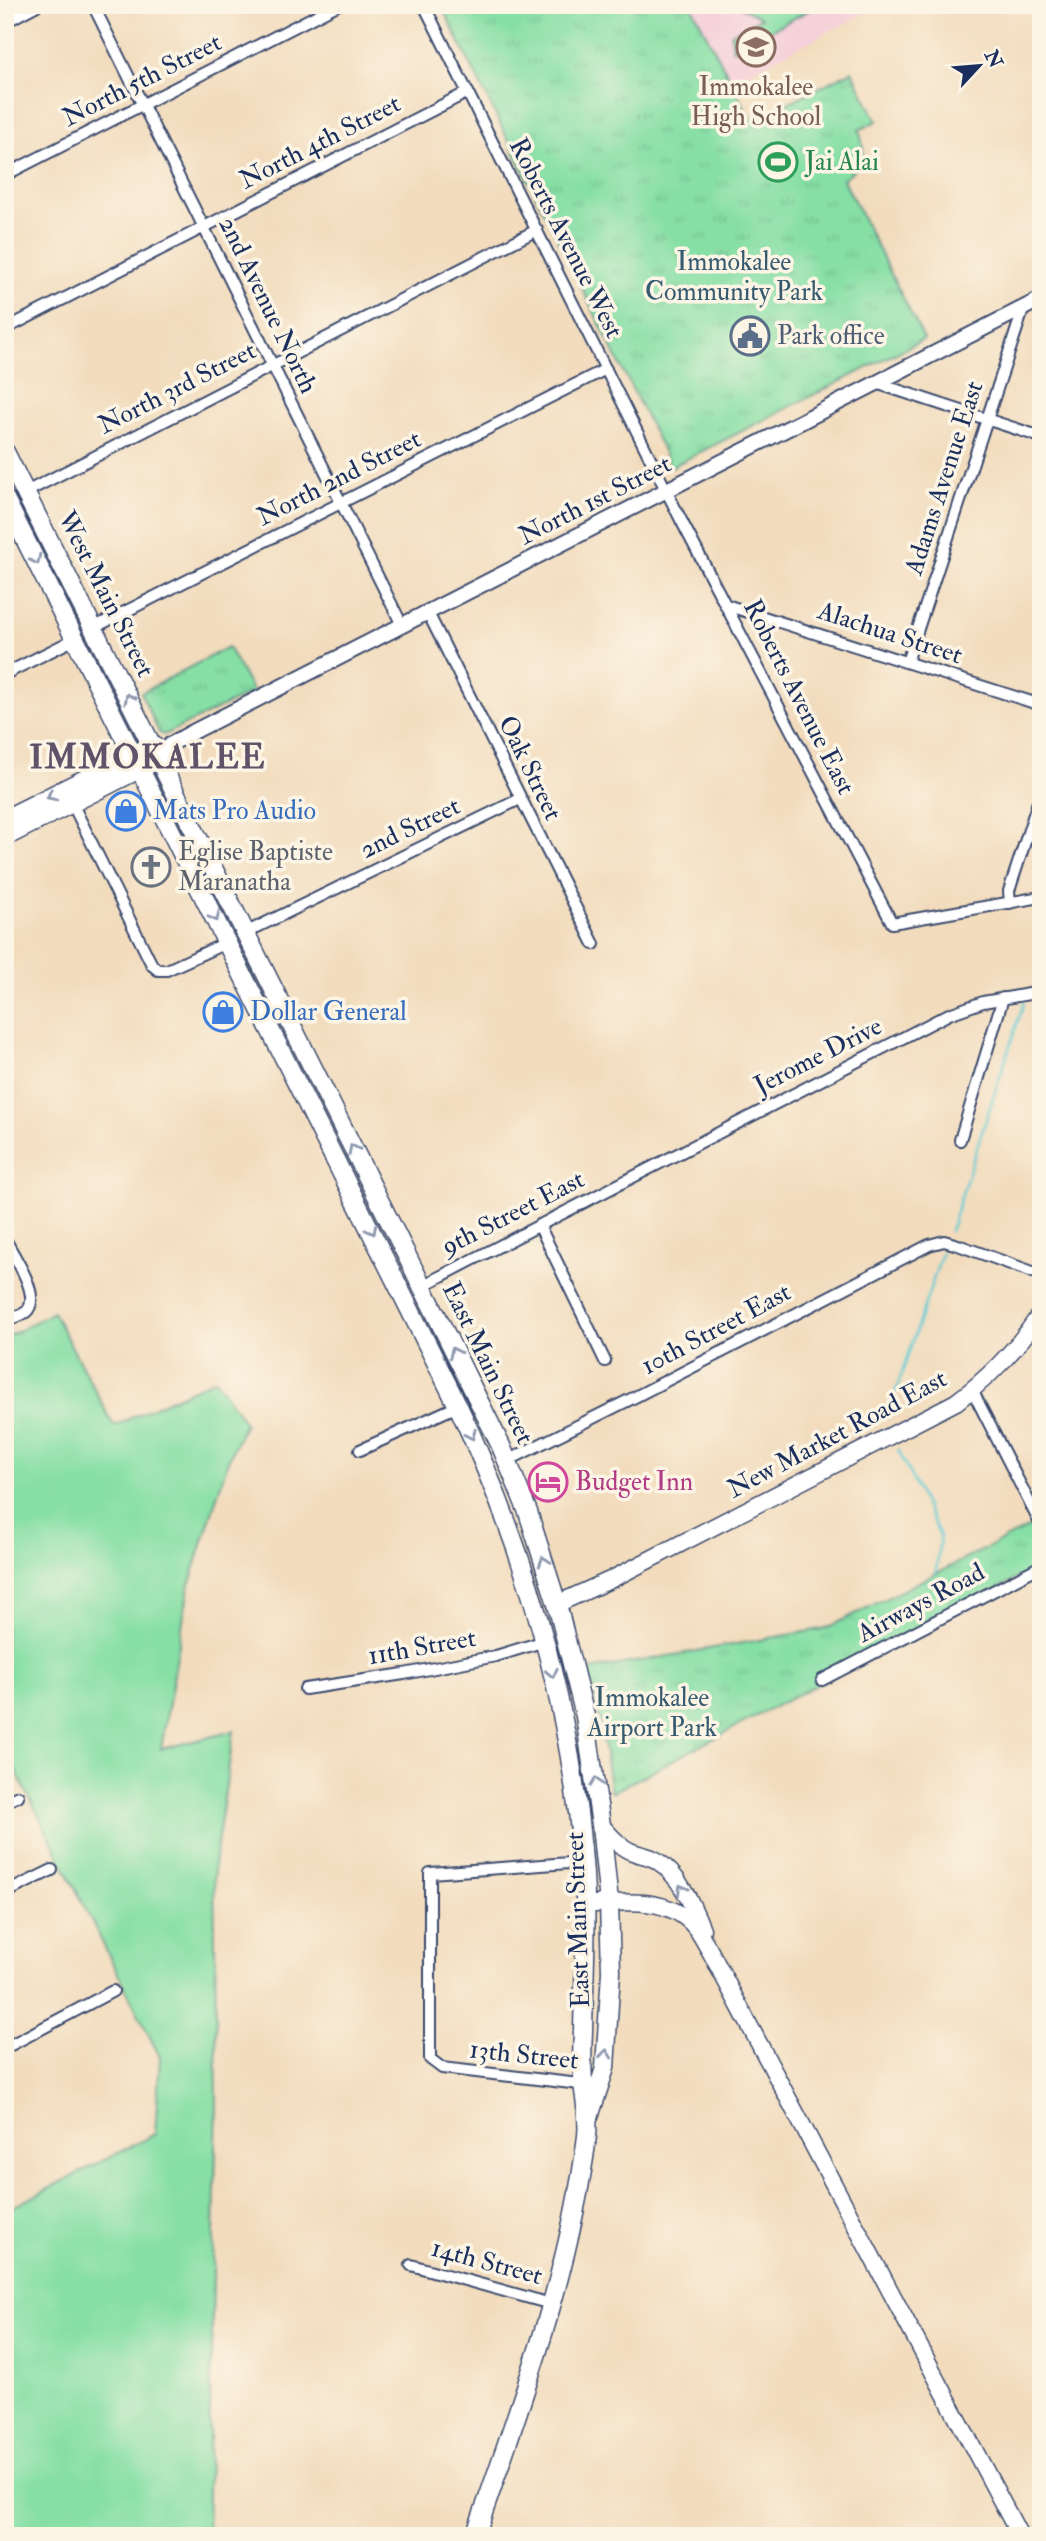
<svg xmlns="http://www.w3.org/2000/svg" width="1046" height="2541" font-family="'IM FELL Double Pica',serif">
<defs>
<pattern id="park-tufts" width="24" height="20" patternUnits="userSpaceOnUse" patternTransform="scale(1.75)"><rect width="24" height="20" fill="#86dfa5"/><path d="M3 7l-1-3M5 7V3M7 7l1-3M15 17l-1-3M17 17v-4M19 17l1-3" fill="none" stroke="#73c090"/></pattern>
</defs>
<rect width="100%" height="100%" fill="#fcf5e5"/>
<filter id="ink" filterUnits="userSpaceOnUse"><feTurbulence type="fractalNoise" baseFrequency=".0143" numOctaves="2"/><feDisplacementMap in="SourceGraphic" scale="14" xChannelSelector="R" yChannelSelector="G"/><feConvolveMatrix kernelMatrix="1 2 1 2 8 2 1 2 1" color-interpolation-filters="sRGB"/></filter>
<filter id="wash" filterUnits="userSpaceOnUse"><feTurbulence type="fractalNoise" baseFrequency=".00686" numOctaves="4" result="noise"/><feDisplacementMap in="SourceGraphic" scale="28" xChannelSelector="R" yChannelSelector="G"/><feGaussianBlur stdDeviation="1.57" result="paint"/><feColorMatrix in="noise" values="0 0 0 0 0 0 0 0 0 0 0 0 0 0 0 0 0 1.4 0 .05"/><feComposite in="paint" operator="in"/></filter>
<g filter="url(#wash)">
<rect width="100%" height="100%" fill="#f2dcbd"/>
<path fill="#f5cfd9" d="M691 5H881L731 81Z"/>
<path fill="#86dfa5" stroke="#508782" stroke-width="2" d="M737 5H819L733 50 731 34 761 18Z
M53 1312 114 1426 215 1379 245 1423 228 1461 189 1586 161 1749 234 1731 214 1865 217 2102 207 2536H5V2211L155 2134 160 2057 5 1749V1338Z"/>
<path fill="url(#park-tufts)" stroke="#508782" stroke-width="2" d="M441 5H691L752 121 852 71 877 121 859 130C867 154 863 164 843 179L924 339 671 467Z
M228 647 253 692 164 735 159 733 141 693Z
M1041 1521V1566L611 1793 601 1726 589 1670 827 1628Z"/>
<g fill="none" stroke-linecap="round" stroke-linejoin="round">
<path stroke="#5ecad3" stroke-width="2.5" d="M950 1231 1024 1002
M887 1418 942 1253
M898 1450 940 1536 936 1572"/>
</g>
</g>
<g filter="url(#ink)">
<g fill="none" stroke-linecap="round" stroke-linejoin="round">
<g stroke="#3b496c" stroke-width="14">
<path id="minor" d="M93 5 402 625
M424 5 682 522 892 923 1041 897
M5 22 37 5
M5 175 337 5
M5 329 468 92
M876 383 1041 437
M26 492 537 230
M726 605 1041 705
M428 613 594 944
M93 628 606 369
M907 662 1024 307
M5 674 75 639
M72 803 152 965 158 970H167L228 942
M1010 903 1009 891 1041 793
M245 933 520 799
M960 1140 1003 998
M539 1225 605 1361
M5 1239C13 1255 43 1297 26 1312 20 1316 11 1319 5 1322
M422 1286 949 1014 983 1002 1041 992
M972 1390 1041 1525
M360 1450 458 1406
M507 1461 631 1399 929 1245 944 1241 958 1245 1041 1275
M822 1680 1041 1566
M305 1689 404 1674 496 1656 545 1641
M5 1802 18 1796
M583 1862 430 1873V2059L442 2068 588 2085
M5 1893 52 1870
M5 2048 113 1991
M411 2265 551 2304"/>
</g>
<g stroke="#3b496c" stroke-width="18">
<path id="tertiary" d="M159 759 171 744 189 734 1041 299"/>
</g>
<g stroke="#3b496c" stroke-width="19">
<path id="secondary" d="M557 1604 610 1580 956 1402C990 1377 1017 1349 1041 1313
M601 1825C609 1834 618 1846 630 1851 639 1855 648 1855 656 1860 680 1875 692 1904 702 1929
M585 1905C621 1902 669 1895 695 1927 701 1934 705 1943 710 1951L1020 2536"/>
</g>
<g stroke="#3b496c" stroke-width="21">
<path id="primary" d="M5 819 153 745
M5 837 159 759"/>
</g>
<g stroke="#3b496c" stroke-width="21">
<path id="trunk" d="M5 452 422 1286 501 1446 528 1512 557 1604 585 1716 601 1825 609 1903 611 1972 605 2068 589 2117
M5 499 458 1406C525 1549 570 1702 583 1861 588 1917 584 1974 583 2031 582 2048 582 2066 583 2083 585 2101 589 2118 587 2136 570 2273 520 2406 475 2536"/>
</g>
<use href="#minor" stroke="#fff" stroke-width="10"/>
<use href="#tertiary" stroke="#fff" stroke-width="14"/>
<use href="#secondary" stroke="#fff" stroke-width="16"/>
<use href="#primary" stroke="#fff" stroke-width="18"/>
<use href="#trunk" stroke="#fff" stroke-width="18"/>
</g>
<defs><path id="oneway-chevron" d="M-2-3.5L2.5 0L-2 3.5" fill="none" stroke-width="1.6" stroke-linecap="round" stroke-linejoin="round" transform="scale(1.75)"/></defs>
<g stroke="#8d97ae">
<use href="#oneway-chevron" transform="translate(36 560) rotate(63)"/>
<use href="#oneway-chevron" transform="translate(129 698) rotate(-117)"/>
<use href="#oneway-chevron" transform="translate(51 796) rotate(153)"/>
<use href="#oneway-chevron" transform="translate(215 917) rotate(63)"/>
<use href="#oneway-chevron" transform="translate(353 1149) rotate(-117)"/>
<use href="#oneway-chevron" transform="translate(372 1230) rotate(63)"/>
<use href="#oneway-chevron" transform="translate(454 1352) rotate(-116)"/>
<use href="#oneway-chevron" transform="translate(471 1435) rotate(65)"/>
<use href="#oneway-chevron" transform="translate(544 1561) rotate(-108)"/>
<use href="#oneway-chevron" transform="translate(552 1673) rotate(78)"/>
<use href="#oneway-chevron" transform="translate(596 1782) rotate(-98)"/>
<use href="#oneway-chevron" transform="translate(682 1889) rotate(-119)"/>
<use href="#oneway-chevron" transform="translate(606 2054) rotate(-84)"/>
</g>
</g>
<defs>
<g id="school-ring" transform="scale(2.0125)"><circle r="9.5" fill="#fcf5e5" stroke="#8d6e63" stroke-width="1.5"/><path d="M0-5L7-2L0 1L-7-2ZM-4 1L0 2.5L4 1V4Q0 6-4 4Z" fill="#8d6e63"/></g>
<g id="stadium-ring" transform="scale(2.0125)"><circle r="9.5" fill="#fcf5e5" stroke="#2e9e5b" stroke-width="1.5"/><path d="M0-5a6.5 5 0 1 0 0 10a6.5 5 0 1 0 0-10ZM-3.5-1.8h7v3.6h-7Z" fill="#2e9e5b"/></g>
<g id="civic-ring" transform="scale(2.0125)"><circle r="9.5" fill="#fcf5e5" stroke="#5c6f8a" stroke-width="1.5"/><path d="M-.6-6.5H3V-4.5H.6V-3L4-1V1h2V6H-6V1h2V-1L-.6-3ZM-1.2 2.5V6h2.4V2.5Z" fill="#5c6f8a"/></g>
<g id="shop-ring" transform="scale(2.0125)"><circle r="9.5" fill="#fcf5e5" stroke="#3f7fe0" stroke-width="1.5"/><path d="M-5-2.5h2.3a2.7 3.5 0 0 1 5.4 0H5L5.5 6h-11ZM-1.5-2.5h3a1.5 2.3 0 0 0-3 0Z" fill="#3f7fe0"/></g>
<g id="church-ring" transform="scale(2.0125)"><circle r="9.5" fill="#fcf5e5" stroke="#6b7280" stroke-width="1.5"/><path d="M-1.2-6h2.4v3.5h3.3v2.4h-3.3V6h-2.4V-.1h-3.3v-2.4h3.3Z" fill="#6b7280"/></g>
<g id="hotel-ring" transform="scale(2.0125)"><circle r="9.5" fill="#fcf5e5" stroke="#d1479c" stroke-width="1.5"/><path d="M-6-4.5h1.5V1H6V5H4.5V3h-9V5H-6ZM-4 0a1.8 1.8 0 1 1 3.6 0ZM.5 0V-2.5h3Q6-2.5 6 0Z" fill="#d1479c"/></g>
</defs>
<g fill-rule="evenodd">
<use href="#school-ring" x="756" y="47"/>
<use href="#stadium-ring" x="778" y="162"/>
<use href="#civic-ring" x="750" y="336"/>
<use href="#shop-ring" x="126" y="811"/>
<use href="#church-ring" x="151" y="867"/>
<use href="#shop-ring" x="223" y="1012"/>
<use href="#hotel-ring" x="548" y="1482"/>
</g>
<g text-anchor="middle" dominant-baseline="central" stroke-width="7" stroke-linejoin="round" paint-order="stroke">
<g font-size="26" fill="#1b2f5e" stroke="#fcf5e5">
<text transform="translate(142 80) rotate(-27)">North 5th Street</text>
<text transform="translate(320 142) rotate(-27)">North 4th Street</text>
<text transform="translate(566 238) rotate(63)">Roberts Avenue West</text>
<text transform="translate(268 305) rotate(64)">2nd Avenue North</text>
<text transform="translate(177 388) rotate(-27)">North 3rd Street</text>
<text transform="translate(339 478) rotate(-27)">North 2nd Street</text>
<text transform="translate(944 478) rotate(-72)">Adams Avenue East</text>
<text transform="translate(595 500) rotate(-27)">North 1st Street</text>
<text transform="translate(106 594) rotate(63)">West Main Street</text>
<text transform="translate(890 633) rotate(18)">Alachua Street</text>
<text transform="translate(799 697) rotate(63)">Roberts Avenue East</text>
<text transform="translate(530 768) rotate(64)">Oak Street</text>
<text transform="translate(410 828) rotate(-26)">2nd Street</text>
<text transform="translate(818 1056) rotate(-27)">Jerome Drive</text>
<text transform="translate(513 1213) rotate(-27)">9th Street East</text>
<text transform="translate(716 1329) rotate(-28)">10th Street East</text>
<text transform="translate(488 1363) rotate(64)">East Main Street</text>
<text transform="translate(837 1434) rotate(-28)">New Market Road East</text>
<text transform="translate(921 1603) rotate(-28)">Airways Road</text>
<text transform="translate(422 1647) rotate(-10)">11th Street</text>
<text transform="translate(578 1920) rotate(-92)">East Main Street</text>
<text transform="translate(524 2055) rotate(6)">13th Street</text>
<text transform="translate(487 2262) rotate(15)">14th Street</text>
</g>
<g font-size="26" fill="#785e54" stroke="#fcf5e5">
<text x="756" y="87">Immokalee<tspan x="756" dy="30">High School</tspan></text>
</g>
<g font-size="26" fill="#27864d" stroke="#fcf5e5" text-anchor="start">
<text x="805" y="162">Jai Alai</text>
</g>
<g font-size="26" fill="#365b70" stroke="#fcf5e5">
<text x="734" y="262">Immokalee<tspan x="734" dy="30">Community Park</tspan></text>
<text x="652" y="1698">Immokalee<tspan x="652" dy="30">Airport Park</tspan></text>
</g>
<g font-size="26" fill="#4e5e75" stroke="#fcf5e5" text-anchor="start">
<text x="777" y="336">Park office</text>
</g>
<g font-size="26" fill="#366cbe" stroke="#fcf5e5" text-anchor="start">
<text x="153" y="811">Mats Pro Audio</text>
<text x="250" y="1012">Dollar General</text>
</g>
<g font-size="26" fill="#5b616d" stroke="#fcf5e5" text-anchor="start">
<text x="178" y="852">Eglise Baptiste<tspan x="178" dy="30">Maranatha</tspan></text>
</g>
<g font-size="26" fill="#b23c85" stroke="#fcf5e5" text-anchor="start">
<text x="575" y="1482">Budget Inn</text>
</g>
<g font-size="33" font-weight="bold" letter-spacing="2" fill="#605269" stroke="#fcf5e5">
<text x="148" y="757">IMMOKALEE</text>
</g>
</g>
<rect width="1046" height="2541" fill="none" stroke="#fcf5e5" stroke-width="28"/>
<g transform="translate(979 66) rotate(64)" stroke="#fcf5e5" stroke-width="5" paint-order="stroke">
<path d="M0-5L12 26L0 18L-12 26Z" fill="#1b2f5e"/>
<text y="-10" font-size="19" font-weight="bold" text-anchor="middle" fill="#1b2f5e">N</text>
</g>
</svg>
